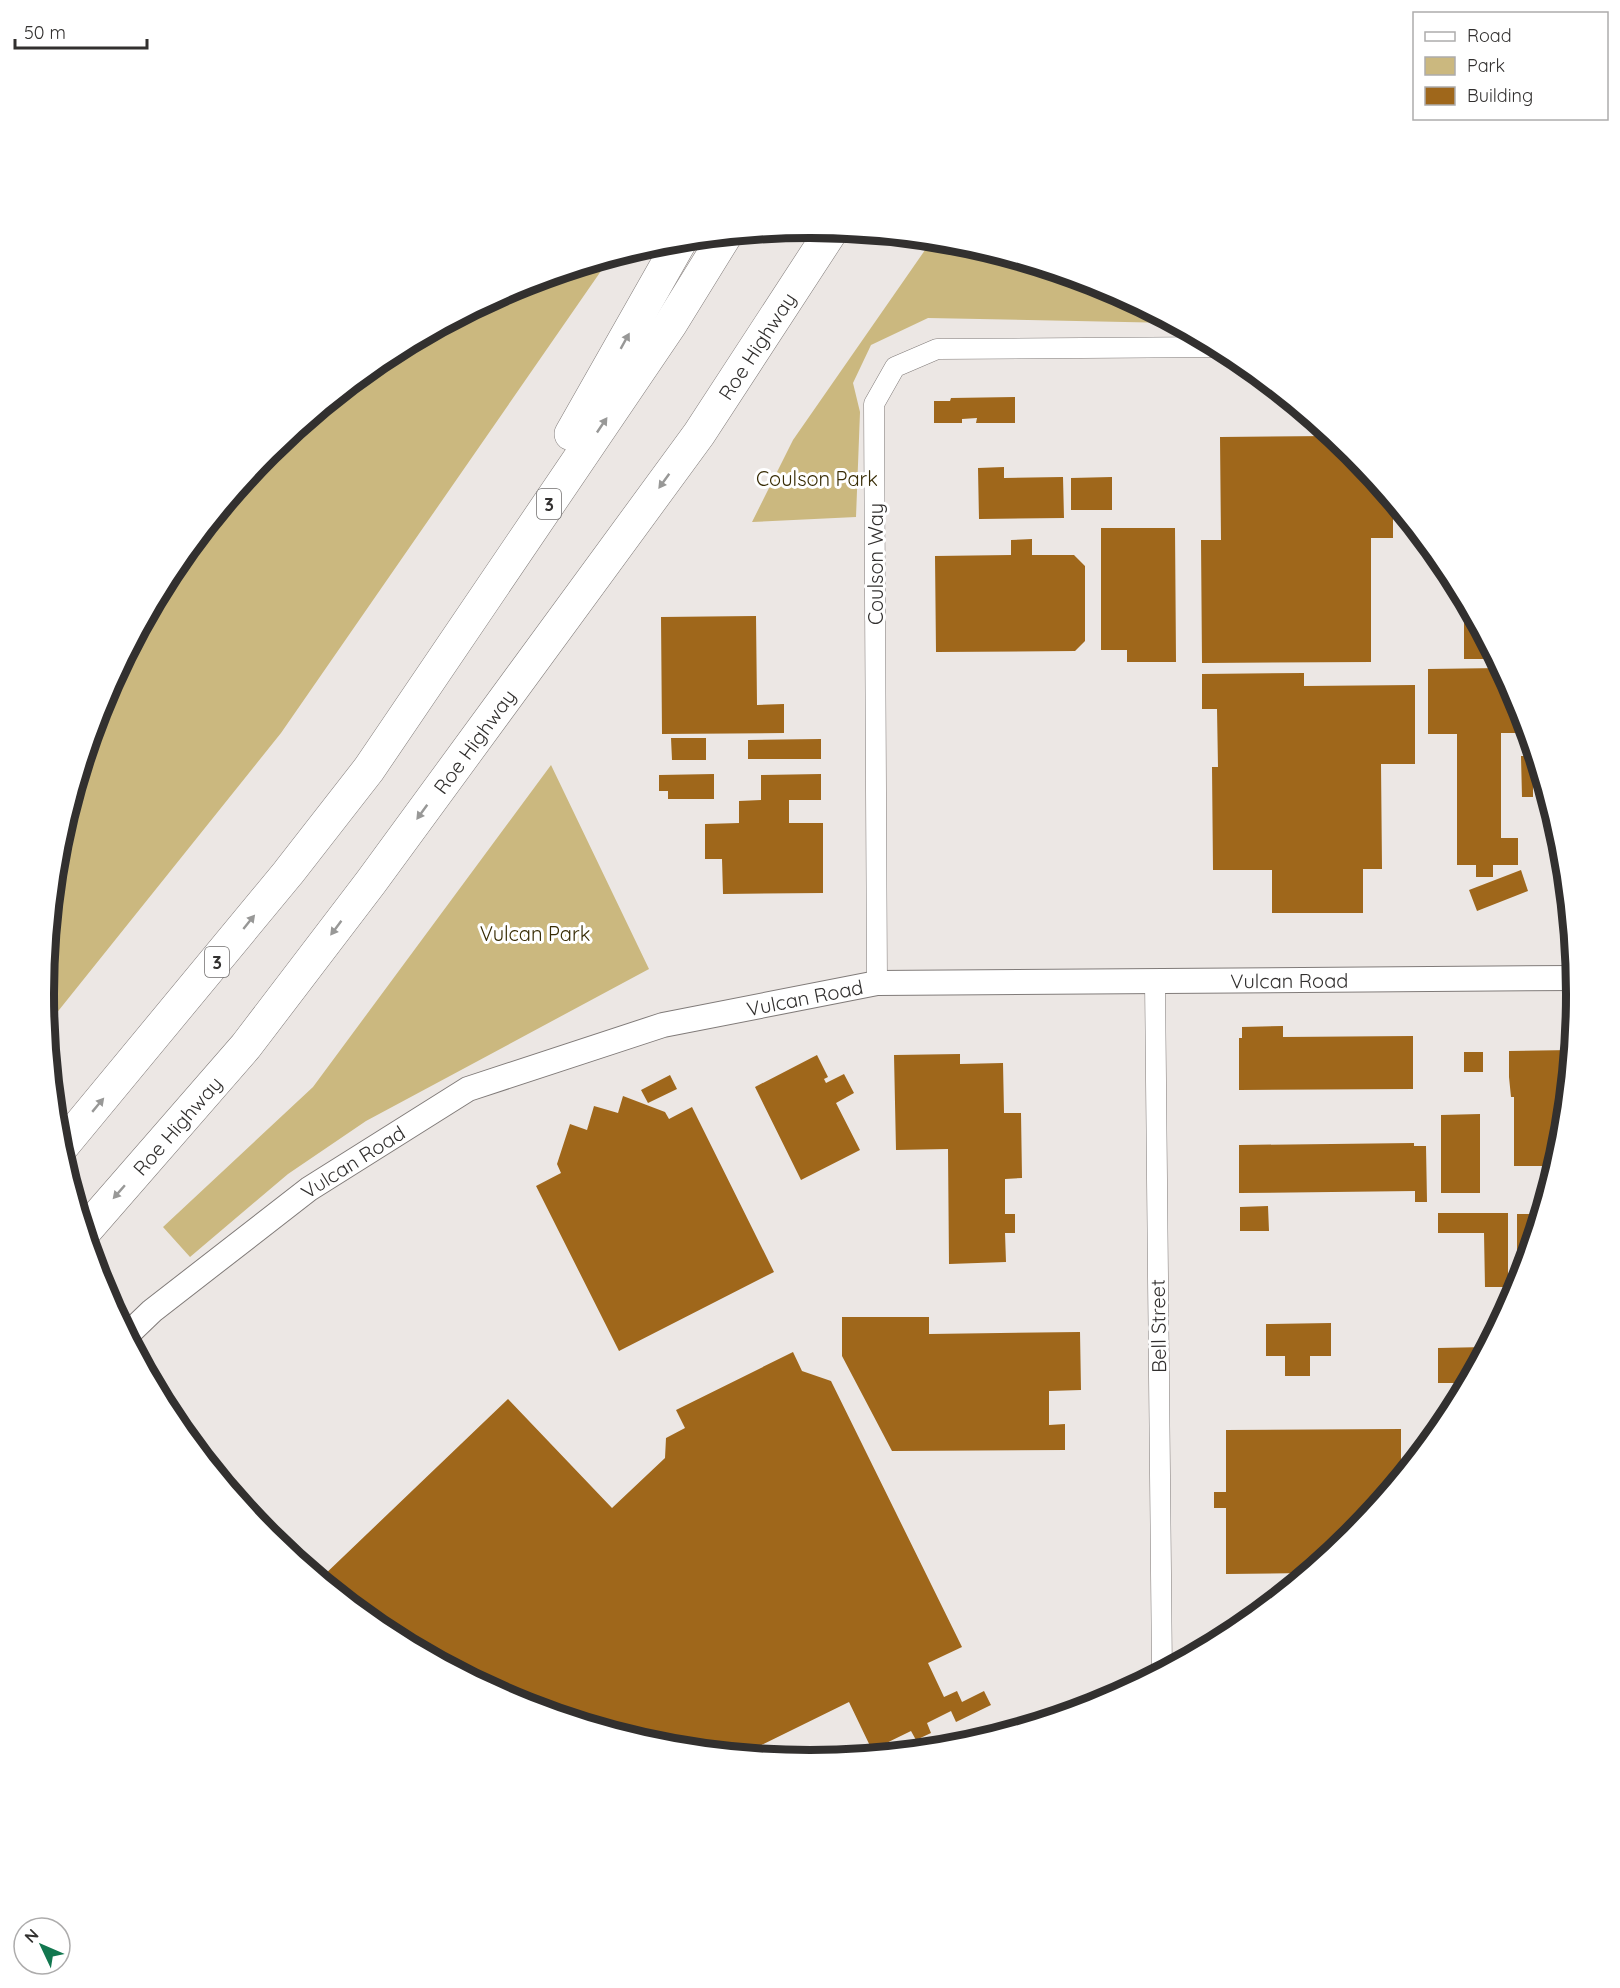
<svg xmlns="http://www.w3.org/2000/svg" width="1620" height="1988" font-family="Quicksand,sans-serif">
<rect width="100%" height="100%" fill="#ece7e4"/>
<path fill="#cbb87f" d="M932 240 960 242 1104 286 1173 323 928 318 871 345 853 383 860 412 856 517 752 522 793 440Z
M610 258 281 733 47 1025 44 994 58 844 102 700 173 568 268 452 384 356 517 286Z
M551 765 649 969 366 1121 288 1174 190 1257 163 1227 313 1087Z"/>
<path fill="#9f671b" d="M1015 397V423H976L977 418 962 419V423H934V401H950L951 398Z
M1329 433 1352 452 1393 502V538H1371V662L1202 663 1201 540H1221L1220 437 1329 436Z
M1004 467V478L1063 477 1064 518 979 519 978 468Z
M1112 477V510H1071V478Z
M1101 528H1175L1176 662H1127V650H1101Z
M1032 539V555H1074L1085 566V641L1075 651 936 652 935 556 1011 555V540Z
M1464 600 1489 646 1496 659H1464Z
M756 616 757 705 784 704V733L662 734 661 617Z
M1501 668 1518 701 1528 733H1501V838H1518V865H1493V877H1476V865H1457V734H1428V669Z
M1304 673V686L1415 685V764H1381L1382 869H1363V913H1272V870H1213L1212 767H1218L1217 709H1202V674Z
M671 738H706V760H672Z
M821 739V759H748V740Z
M1521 756H1533V797H1522Z
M714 774V799H668V791H659V775Z
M821 774V800H789V823H823V893L723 894 722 859H705V824L739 823V801L761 800V775Z
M1521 870 1528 891 1477 911 1469 890Z
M1283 1026V1037L1413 1036V1089L1239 1090V1038H1242V1027Z
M1571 1050 1562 1144 1555 1166H1514V1097H1511L1509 1077V1051Z
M1464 1052H1483V1072H1464Z
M960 1054V1064L1003 1063 1004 1113H1021L1022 1178 1005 1179V1214H1015V1233H1005L1006 1262 949 1264 948 1149 896 1150 894 1055Z
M817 1055 828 1077 824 1079 826 1083 844 1074 854 1093 836 1103 860 1150 801 1180 755 1087Z
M670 1075 677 1089 648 1103 641 1090Z
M623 1096 665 1112 669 1119 692 1107 774 1272 619 1351 536 1186 561 1173 557 1164 570 1124 587 1130 594 1106 618 1113Z
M1480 1114V1193H1441V1115Z
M1414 1143V1146H1426L1427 1202H1415V1191L1239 1193V1145Z
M1268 1206 1269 1231H1240V1207Z
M1438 1213H1508V1287H1485L1484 1233H1438Z
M1517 1214H1535L1536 1230 1517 1289Z
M842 1317H929V1334L1080 1332 1081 1390 1049 1391V1425L1065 1424V1450L892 1451 842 1356Z
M1331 1323V1356H1310V1376H1285V1356H1266V1324Z
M1486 1347 1467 1383H1438V1348Z
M793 1352 802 1371 831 1381 962 1647 928 1663 944 1697 957 1691 962 1702 984 1691 991 1705 956 1722 951 1711 927 1723 931 1733 916 1740 911 1731 872 1750 849 1702 743 1754 660 1746 516 1702 384 1631 320 1579 508 1399 612 1508 665 1458 666 1438 685 1428 676 1410Z
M1401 1429V1476L1352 1536 1306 1573 1226 1574V1508H1214V1492H1226V1430Z"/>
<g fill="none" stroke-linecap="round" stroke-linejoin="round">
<g stroke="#807b79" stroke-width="21">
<path id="minor" d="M1155 982 1162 1671
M877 983 874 404 895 367 937 349 1217 347"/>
</g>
<g stroke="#807b79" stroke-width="26">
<g id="tertiary">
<path id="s1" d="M127 1335 152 1311 309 1189 468 1089 663 1025 877 983 1575 978"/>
</g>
</g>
<g stroke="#807b79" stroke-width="34">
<g id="motorway">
<path d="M571 434 681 240"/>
<path d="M60 1149 288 873 369 769 670 325 725 236"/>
<path id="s2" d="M85 1231 246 1046 371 882 699 434 832 230"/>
</g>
</g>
<use href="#minor" stroke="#fff" stroke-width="20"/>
<use href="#tertiary" stroke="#fff" stroke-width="24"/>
<use href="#motorway" stroke="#fff" stroke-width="33"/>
</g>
<defs><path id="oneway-solid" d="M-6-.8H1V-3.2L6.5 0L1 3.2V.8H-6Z" transform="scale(1.5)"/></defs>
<g fill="#989897">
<use href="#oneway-solid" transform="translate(625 341) rotate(-61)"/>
<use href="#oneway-solid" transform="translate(602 425) rotate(-56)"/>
<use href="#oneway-solid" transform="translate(664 481) rotate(126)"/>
<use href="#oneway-solid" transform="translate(422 812) rotate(126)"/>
<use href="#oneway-solid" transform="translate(249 922) rotate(-51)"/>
<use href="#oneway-solid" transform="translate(336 928) rotate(127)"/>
<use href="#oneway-solid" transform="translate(98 1105) rotate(-50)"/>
<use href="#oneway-solid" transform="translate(119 1192) rotate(131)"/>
</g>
<g text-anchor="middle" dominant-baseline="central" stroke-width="6" stroke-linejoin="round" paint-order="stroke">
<g fill="#fff" stroke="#706e6d" stroke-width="1.5">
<rect x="537" y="489" width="24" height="30" rx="4.5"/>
<rect x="205" y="947" width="24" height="30" rx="4.5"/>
</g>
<g font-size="18" font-weight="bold" fill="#32302f">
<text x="549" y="504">3</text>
<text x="217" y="962">3</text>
</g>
<g font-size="20" fill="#32302f" stroke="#fff">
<text stroke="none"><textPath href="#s2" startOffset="1112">Roe Highway</textPath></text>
<text transform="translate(875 564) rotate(-90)">Coulson Way</text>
<text stroke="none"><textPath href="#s2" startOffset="626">Roe Highway</textPath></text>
<text stroke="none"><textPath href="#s1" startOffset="1257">Vulcan Road</textPath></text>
<text stroke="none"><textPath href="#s1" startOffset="771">Vulcan Road</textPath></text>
<text stroke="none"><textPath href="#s2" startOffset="140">Roe Highway</textPath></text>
<text stroke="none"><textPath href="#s1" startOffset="285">Vulcan Road</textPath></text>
<text transform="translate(1158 1326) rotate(-91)">Bell Street</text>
</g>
<g font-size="20" fill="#382c05" stroke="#fff">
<text x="817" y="478">Coulson Park</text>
<text x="535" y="933">Vulcan Park</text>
</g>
</g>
<path d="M0 0H1620V1988H0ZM54 994a756 756 0 1 1 1512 0a756 756 0 1 1-1512 0Z" fill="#fff" fill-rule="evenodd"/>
<path fill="none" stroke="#32302f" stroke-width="8" d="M54 994a756 756 0 1 1 1512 0a756 756 0 1 1-1512 0Z"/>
<rect x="1413" y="12" width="195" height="108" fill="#ffffff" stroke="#adacac" stroke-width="1.5"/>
<rect x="1425" y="32" width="30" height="9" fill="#ffffff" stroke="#adacac" stroke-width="1.5"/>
<text x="1467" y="42" font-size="18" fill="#32302f">Road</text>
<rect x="1425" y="57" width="30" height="18" fill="#cbb87f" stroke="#adacac" stroke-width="1.5"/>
<text x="1467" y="72" font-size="18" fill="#32302f">Park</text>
<rect x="1425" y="87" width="30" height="18" fill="#9f671b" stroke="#adacac" stroke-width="1.5"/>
<text x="1467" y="102" font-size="18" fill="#32302f">Building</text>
<g transform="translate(42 1946) rotate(314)"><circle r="28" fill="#ffffff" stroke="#adacac" stroke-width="1.5"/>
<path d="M0-4.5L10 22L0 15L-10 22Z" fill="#12774f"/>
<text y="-9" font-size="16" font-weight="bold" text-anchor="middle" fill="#32302f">N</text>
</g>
<path d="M15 39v9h132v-9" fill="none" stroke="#32302f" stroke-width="3"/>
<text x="24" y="39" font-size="18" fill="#32302f" stroke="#ffffff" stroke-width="4.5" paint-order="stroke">50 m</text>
</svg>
